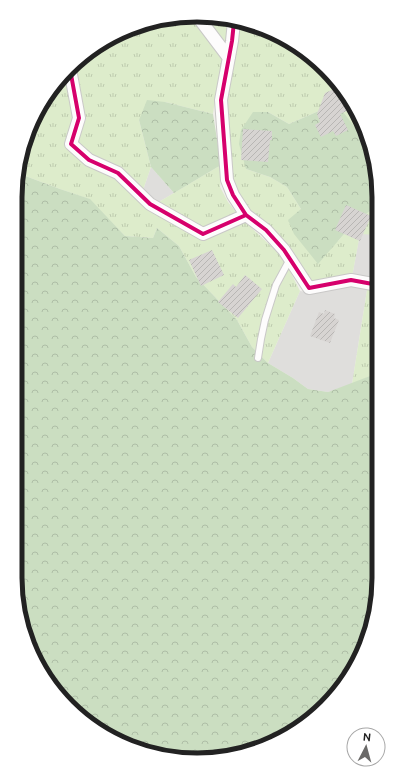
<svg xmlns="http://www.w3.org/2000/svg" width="394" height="775" font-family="Ubuntu,sans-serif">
<defs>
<pattern id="grass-tufts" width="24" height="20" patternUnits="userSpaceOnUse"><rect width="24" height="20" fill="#ddeccb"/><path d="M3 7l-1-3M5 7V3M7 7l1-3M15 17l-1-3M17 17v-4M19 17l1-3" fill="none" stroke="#bdcaae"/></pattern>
<pattern id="forest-crowns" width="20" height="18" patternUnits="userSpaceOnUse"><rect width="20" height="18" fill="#cbdec1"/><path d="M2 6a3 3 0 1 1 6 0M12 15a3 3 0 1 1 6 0" fill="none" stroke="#aebea6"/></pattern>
<pattern id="building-hatch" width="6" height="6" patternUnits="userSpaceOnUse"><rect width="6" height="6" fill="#d7d4d2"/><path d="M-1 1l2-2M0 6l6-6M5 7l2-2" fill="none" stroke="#b8b6b4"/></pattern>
</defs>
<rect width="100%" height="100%" fill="#f0eeeb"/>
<path fill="#dfdedc" d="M151 167 174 193 157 203 143 190Z
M360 233 378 235V280L352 277Z
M353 285 367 290 352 384 328 392 308 389 293 378 268 363 300 291 313 293Z"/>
<path fill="url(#grass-tufts)" d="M209 15 228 20 226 48 203 16Z
M193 17 224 59 215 100 213 114 165 102 139 120 151 167 143 190 121 170 91 154 76 144 86 119 74 64 77 60 138 25Z
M240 24 277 34 342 86 365 127 377 173V178L369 145 321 110 289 124 268 112 246 169 270 177 287 187 301 209 338 241 351 226 375 207 377 199 378 235 360 234 352 277 312 282 290 249 251 211 235 189 233 177 226 109Z
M68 72 76 118 67 144 114 175 206 238 243 220 283 257 300 291 268 363 252 347 237 320 196 277 179 246 157 228 153 238 125 236 89 199 60 189 20 174 19 172 34 117Z
M221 165 220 187 228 202 236 212 204 230 157 203Z
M378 289V373L352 384 367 290Z"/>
<path fill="url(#forest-crowns)" d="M147 100 165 102 213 114 221 165 174 193 151 167 139 120Z
M321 110 343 112 369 145 377 178V199L375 207 351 226 338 241 318 264 294 234 288 220 301 209 287 187 270 177 246 169 239 144 241 130 253 112H268L289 124Z
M19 172 20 174 60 189 90 199 125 236 153 238 157 228 179 246 196 277 237 320 252 347 268 363 293 378 308 389 328 392 378 373 379 590 360 658 326 707 277 741 221 758 161 756 96 729 53 689 25 637 15 578V185Z"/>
<path fill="url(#building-hatch)" d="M334 89 339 99 343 97 349 110 340 114 348 130 336 136 333 131 321 137 315 125 320 122 317 114 325 93Z
M243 129 272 131V140H270L268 162 241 160Z
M346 205 371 216 360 241 335 230Z
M376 240H378V278L374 277Z
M212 250 224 275 201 286 189 260Z
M245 275 262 289 238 318 218 302 233 284 236 287Z
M325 310 335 314 334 318 339 320 330 343 310 336 319 312 324 314Z"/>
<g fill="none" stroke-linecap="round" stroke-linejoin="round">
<g stroke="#c9c8c7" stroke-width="8">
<path id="lane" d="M258 358 261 339 265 320 276 285 290 259"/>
</g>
<g stroke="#c9c8c7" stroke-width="14">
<path id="street" d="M198 17 229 58
M234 22 232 41 221 100 227 180 233 195 246 215 266 230 284 250 309 288 351 280 378 285
M70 69 79 118 71 144 89 160 118 173 150 204 203 234 246 215"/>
</g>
<use href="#lane" stroke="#fdfcfc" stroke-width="6"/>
<use href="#street" stroke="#fdfcfc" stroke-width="12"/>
<g stroke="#fff" stroke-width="6">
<path id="cycleway" d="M234 22 232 41 221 100 227 180 233 195 246 215 266 230 284 250 309 288 351 280 378 285
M70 69 79 118 71 144 89 160 118 173 150 204 203 234 246 215"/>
</g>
<use href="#cycleway" stroke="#d6006c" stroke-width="4"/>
</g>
<path d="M0 0H394V775H0ZM197 22H197A175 175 0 0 1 372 197V578A175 175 0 0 1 197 753H197A175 175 0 0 1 22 578V197A175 175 0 0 1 197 22Z" fill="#fff" fill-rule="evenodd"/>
<path fill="none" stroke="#222" stroke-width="5" d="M197 22H197A175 175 0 0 1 372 197V578A175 175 0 0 1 197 753H197A175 175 0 0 1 22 578V197A175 175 0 0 1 197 22Z"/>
<g transform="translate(366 747) rotate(6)"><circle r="19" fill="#ffffff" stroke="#a7a7a7"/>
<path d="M0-3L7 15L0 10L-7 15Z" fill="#6a6968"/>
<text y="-6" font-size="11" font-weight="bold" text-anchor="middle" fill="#222222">N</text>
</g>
</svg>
